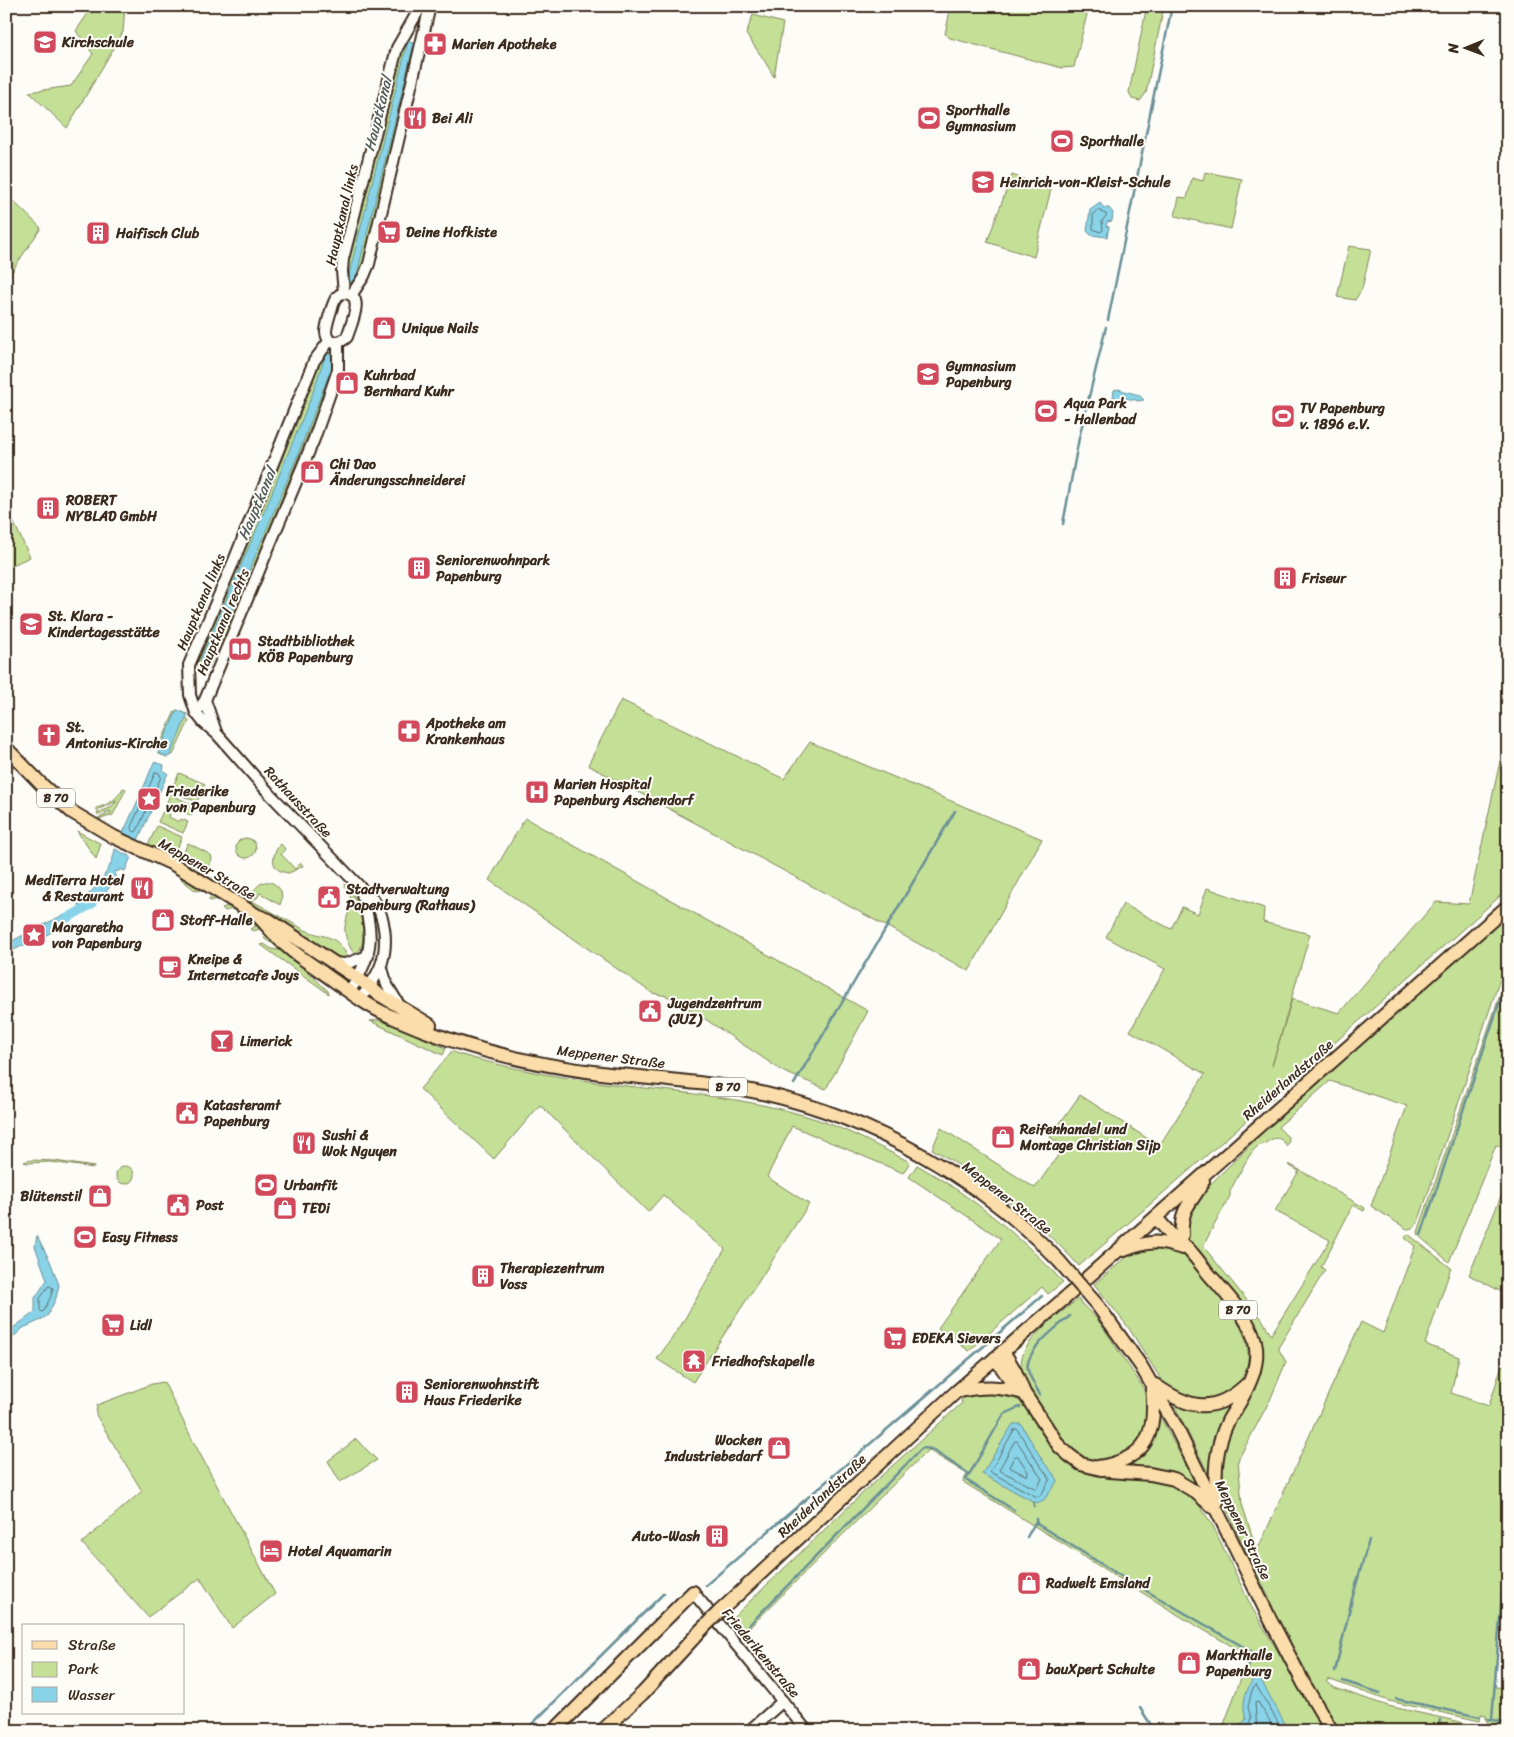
<svg xmlns="http://www.w3.org/2000/svg" width="1514" height="1737" font-family="Sriracha,sans-serif">
<rect width="100%" height="100%" fill="#fdfcf7"/>
<filter id="ink" filterUnits="userSpaceOnUse"><feTurbulence type="fractalNoise" baseFrequency=".02" numOctaves="2"/><feDisplacementMap in="SourceGraphic" scale="10" xChannelSelector="R" yChannelSelector="G"/><feConvolveMatrix kernelMatrix="1 2 1 2 8 2 1 2 1" color-interpolation-filters="sRGB"/></filter>
<g filter="url(#ink)">
<path fill="#c4df96" stroke="#80845a" d="M93 6H125L123 32 67 128 29 92 71 86 93 54 76 31Z
M951 6H1089L1074 67 1062 68 950 38 945 34Z
M1147 6H1164L1146 93 1140 101 1132 99 1129 92Z
M753 15 783 23 774 77 764 60 746 34Z
M404 41 416 43 414 55 366 253 368 257 355 284 345 282 347 252 352 249Z
M1205 172 1242 179 1231 229 1175 216 1179 197 1187 198 1192 178 1203 181Z
M1012 175 1051 189 1034 257 987 242Z
M6 194 41 228 16 265 6 283Z
M1349 246 1371 249 1362 289 1355 300 1337 297Z
M325 351 337 355 332 374 253 570 239 564 314 380 311 375Z
M6 506 30 557 6 568Z
M237 568 252 574 223 641 220 640 209 667 197 661Z
M621 700 784 779 810 742 1042 839 969 971 588 765Z
M177 710 187 714 186 719 189 721 173 755 171 754 167 757 159 754 158 749 175 711Z
M1500 761 1508 764V889L1260 1109 1079 1266C1053 1237 1029 1217 998 1194 976 1177 956 1162 932 1149L941 1128 1035 1188 1064 1147 1050 1137 1080 1095 1159 1146 1205 1074 1130 1031 1165 969 1106 937 1123 904 1171 929 1182 907 1198 914 1207 888 1264 908 1263 922 1310 934 1272 1066 1292 999 1339 1013 1436 902 1469 904Z
M179 773 205 784 197 802 171 791Z
M123 788 126 789 113 815 101 819 98 818 111 813 110 811 98 815 97 813 110 808 117 801 97 810 96 808C109 805 117 799 123 788Z
M170 794 195 806 191 816 174 805 172 808 166 805Z
M163 811 170 814 169 817 179 822 181 819 188 822 183 833 158 822Z
M525 818 868 1011 826 1089 784 1072 705 1019 667 996 652 993 489 880Z
M157 826 182 837 173 857 148 845Z
M77 831 101 844 96 859Z
M236 848a10 10 0 1 1 20 0a10 10 0 1 1-20 0Z
M188 843 211 855 212 859 207 871 181 858Z
M281 844 285 849 281 854 295 869 301 863 303 866 289 873C271 872 269 856 281 844Z
M179 861 305 930C329 940 335 932 349 959H337Z
M180 873 256 921 276 944 269 942 264 938 270 937 260 929 253 931 250 929 256 926 246 919 238 921 236 919 242 916 232 909 225 911 222 908 228 906 218 899 210 901 208 899 215 897 204 889 196 891 182 880Z
M227 882 251 895C258 882 270 875 281 891L282 898 280 905 260 893 257 898 254 899Z
M344 885H347C359 900 372 942 355 956 350 947 344 938 345 927 347 910 357 902 344 885Z
M1508 912V955L1420 1217C1417 1223 1415 1229 1407 1229L1371 1206 1407 1106 1330 1081 1278 1127 1288 1137 1289 1141 1287 1146C1279 1135 1274 1137 1264 1144 1262 1145 1259 1145 1257 1147 1250 1151 1235 1182 1230 1191V1196L1203 1246 1262 1319 1271 1335 1330 1240 1275 1211 1299 1171 1288 1165 1289 1164 1365 1208 1364 1211 1353 1205 1321 1267 1325 1270 1278 1348 1286 1362 1270 1400 1238 1460 1242 1504 1257 1551 1361 1322 1383 1333 1415 1246 1405 1238 1408 1234 1451 1268 1425 1344 1459 1357 1451 1393 1489 1406 1502 1365 1508 1367V1571H1506L1502 1594 1495 1687 1508 1688V1728L1488 1723 1486 1720V1715L1481 1714 1480 1721 1389 1701 1328 1679 1326 1682 1335 1688 1388 1706 1501 1731H1338L1291 1649 1268 1596 1234 1526 1221 1492 1219 1477 1227 1432 1254 1390 1261 1373 1263 1356 1261 1339 1252 1322 1191 1245 1185 1234 1188 1206 1290 1106Z
M264 944 272 949 285 951 328 991 329 994 261 945Z
M1508 972V1150L1496 1145 1449 1262 1419 1236 1418 1232Z
M378 1020 392 1024 446 1048 443 1055 370 1021Z
M452 1051 458 1054C504 1067 549 1076 596 1082 671 1092 744 1096 816 1119 849 1130 879 1147 910 1162L903 1173 792 1126 767 1177 809 1204 693 1382 657 1359 680 1327 725 1249 663 1195 648 1212 540 1105 494 1159 420 1089Z
M31 1160 55 1161 94 1167V1168L50 1162 27 1163 24 1162Z
M917 1165C972 1196 1020 1236 1063 1282L1048 1294 1042 1287 969 1351 938 1328 1001 1239 909 1177Z
M116 1175a9 9 0 1 1 18 0a9 9 0 1 1-18 0Z
M1508 1179V1295L1469 1275Z
M1148 1247C1157 1248 1169 1247 1178 1251 1194 1259 1235 1313 1242 1330 1246 1339 1249 1350 1248 1360 1246 1383 1222 1405 1198 1401 1186 1398 1173 1392 1164 1384L1128 1327 1094 1284 1127 1257Z
M1078 1299C1083 1306 1090 1312 1096 1318 1107 1331 1116 1348 1126 1362 1134 1374 1143 1385 1147 1398 1158 1434 1121 1472 1084 1458 1061 1448 1049 1421 1035 1401 1026 1388 1016 1368 1024 1352 1033 1332 1061 1313 1078 1299Z
M164 1382 192 1439 275 1594 232 1628 200 1578 148 1617 82 1543 142 1491 96 1415 97 1405 152 1384Z
M985 1391 1010 1395 1022 1403 1033 1417 1056 1452 1069 1464 1082 1472 1098 1476 1147 1479 1172 1484 1194 1498 1212 1524 1251 1606 1325 1731H1228L1223 1727 1249 1656 1188 1621 963 1482 967 1474 928 1450 740 1637 728 1623 747 1604 871 1485 962 1403 961 1400 974 1393Z
M1234 1400 1210 1474 1209 1475 1172 1401Z
M1158 1412 1198 1489 1117 1467 1130 1462Z
M356 1439 377 1460 340 1482 328 1461Z"/>
<path fill="#88d3e8" stroke="#698f97" d="M408 41 414 44 356 278 353 282 349 281V274Z
M1100 203 1104 208H1109L1113 213 1112 221 1107 222 1106 226 1109 227 1107 237 1091 235 1087 231 1090 210Z
M326 353 333 355 335 359 297 457 210 664 200 660 264 512 312 395Z
M1118 389 1139 395 1144 400 1138 401C1129 397 1122 400 1113 397L1114 390Z
M177 710 187 714V716L170 756 167 757 158 753Z
M154 762 164 765 163 771 168 773 138 840 123 833 141 794Z
M115 849 131 857 125 871 120 869 119 871 114 872 116 878C107 892 97 903 84 913L78 904C94 890 112 871 115 849Z
M63 915 67 924 37 940 6 953V944Z
M37 1236 50 1261 59 1285 56 1298 48 1315 39 1321 23 1328 6 1344V1333L35 1312V1298L47 1280 35 1246Z
M1013 1424H1021L1043 1461 1058 1480 1044 1500 1036 1503 982 1474Z
M1255 1676 1262 1682 1289 1731H1247L1242 1724 1246 1719C1241 1702 1246 1690 1255 1676Z"/>
<g fill="none" stroke-linecap="round" stroke-linejoin="round">
<path stroke="#5a6e6f" stroke-width="1" d="M1098 210 1107 215 1102 221 1103 230 1100 232 1093 229V215L1095 212Z
M156 772 159 773 161 777 137 831 134 832 131 828Z
M49 1286 53 1288 51 1296 44 1311 42 1312 40 1310V1299Z
M1017 1429 1039 1464 1050 1479 1041 1495 1037 1497 990 1472 1014 1430Z
M1017 1441 1042 1479 1036 1489 999 1470 1014 1442Z
M1018 1456 1028 1472 1027 1476 1009 1467 1014 1457Z
M1250 1731 1249 1724 1251 1718 1248 1707 1252 1690 1256 1685 1283 1731
M1257 1731 1255 1703 1258 1702 1276 1731"/>
<path stroke="#698f97" stroke-width="2.5" d="M1108 320 1172 6
M1063 524 1079 438 1106 327
M794 1084 955 811
M1421 1235 1508 977
M1040 1395C1036 1387 1030 1378 1028 1370 1023 1352 1058 1326 1070 1316
M1033 1502 1034 1506
M1014 1510 966 1480 1004 1414 1020 1407
M1036 1519 1037 1524 1124 1578 1254 1653 1246 1672 1255 1677
M1027 1537 1036 1521
M706 1585 1042 1296
M748 1626 922 1448 931 1449 969 1474
M1335 1672 1352 1599 1369 1540
M1343 1681 1380 1693
M1396 1699 1480 1717
M1140 1708 1155 1731
M1488 1719 1508 1723
M1492 1719 1502 1594 1508 1560
M525 1731 664 1593
M1227 1731 1242 1724
M1438 1731 1440 1720"/>
<path stroke="#88d3e8" stroke-width="9" d="M55 925 92 904"/>
<g stroke="#3b2a1e" stroke-width="14">
<path id="minor" d="M344 293 342 271 343 259 397 48 421 6
M344 293C366 294 351 324 347 337 340 344 327 345 326 332 326 326 333 301 337 297 339 294 340 294 344 293Z
M352 294 364 276 369 264 430 6
M330 340 314 361 233 563 189 665 190 695 196 713 204 723 217 734 270 794 360 887C364 891 369 894 372 898 386 915 388 945 381 965 377 977 368 988 361 999
M205 700 216 732
M196 713 205 700 314 439 338 370V343
M333 963 345 964 368 956
M381 965 387 985 401 1008
M350 991C376 950 373 933 360 887
M693 1592 807 1731
M749 1731 783 1701"/>
</g>
<g stroke="#3b2a1e" stroke-width="16">
<path id="major" d="M6 748 42 785 72 812 114 837 173 864 258 916 269 920 369 986 377 993 430 1025
M258 916C268 926 277 939 289 948 299 957 311 964 322 972 343 987 365 1005 390 1016 457 1047 528 1064 601 1073 655 1079 709 1082 762 1093 873 1118 981 1179 1059 1261
M1156 1218C1163 1225 1169 1233 1176 1240 1180 1244 1185 1246 1188 1249 1195 1256 1201 1265 1208 1273 1224 1292 1254 1322 1256 1348 1258 1366 1250 1383 1242 1398 1238 1406 1232 1413 1228 1421 1215 1448 1214 1473 1217 1502
M1182 1235C1180 1206 1192 1204 1203 1181
M1124 1250C1149 1241 1157 1240 1182 1248
M1088 1277 1508 906
M1098 1306 1141 1366 1175 1425 1269 1617 1304 1684 1332 1731
M1003 1351 1015 1371 1024 1393 1059 1446 1069 1455 1081 1464 1109 1471 1150 1474 1174 1479 1194 1491 1214 1508
M995 1358 1012 1382 1019 1388
M1155 1385C1189 1409 1214 1415 1246 1385
M958 1391C985 1386 997 1386 1024 1393
M1098 1467C1148 1459 1157 1433 1152 1387
M719 1612 956 1392 1072 1292
M554 1731 693 1592
M602 1731 643 1693 701 1630"/>
</g>
<use href="#minor" stroke="#fdfcf7" stroke-width="10"/>
<use href="#major" stroke="#faddab" stroke-width="12"/>
<g stroke="#3b2a1e" stroke-width="16" stroke-linecap="butt">
<path id="major-bridge" d="M1059 1261 1098 1306
M701 1630 719 1612"/>
</g>
<use href="#major-bridge" stroke="#faddab" stroke-width="12"/>
</g>
</g>
<defs>
<g id="school-square" transform="scale(1.25)"><rect x="-9" y="-9" width="18" height="18" rx="4" fill="#d1495b" stroke="#fdfcf7"/><path d="M0-5L7-2L0 1L-7-2ZM-4 1L0 2.5L4 1V4Q0 6-4 4Z" fill="#fff"/></g>
<g id="pharmacy-square" transform="scale(1.25)"><rect x="-9" y="-9" width="18" height="18" rx="4" fill="#d1495b" stroke="#fdfcf7"/><path d="M-2-6h4v4h4v4h-4v4h-4v-4h-4v-4h4Z" fill="#fff"/></g>
<g id="restaurant-square" transform="scale(1.25)"><rect x="-9" y="-9" width="18" height="18" rx="4" fill="#d1495b" stroke="#fdfcf7"/><path d="M-5-6h1v4h1v-4h1v4h1v-4h1v5L-1.5 .5V6h-2V.5L-5-1ZM5-6V6H3V1.5H1.5Q1.5-4 5-6Z" fill="#fff"/></g>
<g id="stadium-square" transform="scale(1.25)"><rect x="-9" y="-9" width="18" height="18" rx="4" fill="#d1495b" stroke="#fdfcf7"/><path d="M0-5a6.5 5 0 1 0 0 10a6.5 5 0 1 0 0-10ZM-3.5-1.8h7v3.6h-7Z" fill="#fff"/></g>
<g id="supermarket-square" transform="scale(1.25)"><rect x="-9" y="-9" width="18" height="18" rx="4" fill="#d1495b" stroke="#fdfcf7"/><path d="M-6-5.5h2.5l.6 2H6L4.5 2H-2.5L-4.4-4H-6ZM-1.5 3.2a1.3 1.3 0 1 0 .1 0ZM3 3.2a1.3 1.3 0 1 0 .1 0Z" fill="#fff"/></g>
<g id="building-square" transform="scale(1.25)"><rect x="-9" y="-9" width="18" height="18" rx="4" fill="#d1495b" stroke="#fdfcf7"/><path d="M-4-6H4V6H1V3H-1V6H-4ZM-2.5-4.3h1.7v1.8h-1.7ZM.8-4.3h1.7v1.8H.8ZM-2.5-1h1.7V.8h-1.7ZM.8-1h1.7V.8H.8Z" fill="#fff"/></g>
<g id="shop-square" transform="scale(1.25)"><rect x="-9" y="-9" width="18" height="18" rx="4" fill="#d1495b" stroke="#fdfcf7"/><path d="M-5-2.5h2.3a2.7 3.5 0 0 1 5.4 0H5L5.5 6h-11ZM-1.5-2.5h3a1.5 2.3 0 0 0-3 0Z" fill="#fff"/></g>
<g id="library-square" transform="scale(1.25)"><rect x="-9" y="-9" width="18" height="18" rx="4" fill="#d1495b" stroke="#fdfcf7"/><path d="M-6-4Q-3-5.5-.7-3.5V5Q-3 3-6 4ZM6-4Q3-5.5 .7-3.5V5Q3 3 6 4Z" fill="#fff"/></g>
<g id="church-square" transform="scale(1.25)"><rect x="-9" y="-9" width="18" height="18" rx="4" fill="#d1495b" stroke="#fdfcf7"/><path d="M-1.2-6h2.4v3.5h3.3v2.4h-3.3V6h-2.4V-.1h-3.3v-2.4h3.3Z" fill="#fff"/></g>
<g id="hospital-square" transform="scale(1.25)"><rect x="-9" y="-9" width="18" height="18" rx="4" fill="#d1495b" stroke="#fdfcf7"/><path d="M-5-5h3v3.5h4V-5h3V5h-3V1.5h-4V5h-3Z" fill="#fff"/></g>
<g id="sight-square" transform="scale(1.25)"><rect x="-9" y="-9" width="18" height="18" rx="4" fill="#d1495b" stroke="#fdfcf7"/><path d="M0-6L1.8-2.2L6-1.7L2.9 1.2L3.7 5.4L0 3.3L-3.7 5.4L-2.9 1.2L-6-1.7L-1.8-2.2Z" fill="#fff"/></g>
<g id="civic-square" transform="scale(1.25)"><rect x="-9" y="-9" width="18" height="18" rx="4" fill="#d1495b" stroke="#fdfcf7"/><path d="M-.6-6.5H3V-4.5H.6V-3L4-1V1h2V6H-6V1h2V-1L-.6-3ZM-1.2 2.5V6h2.4V2.5Z" fill="#fff"/></g>
<g id="cafe-square" transform="scale(1.25)"><rect x="-9" y="-9" width="18" height="18" rx="4" fill="#d1495b" stroke="#fdfcf7"/><path d="M-5.5-4.5H6V0H3Q3 3.5 0 3.5H-2.5Q-5.5 3.5-5.5 0ZM3-3.2v2h1.7v-2ZM-6 4.5H4V6H-6Z" fill="#fff"/></g>
<g id="bar-square" transform="scale(1.25)"><rect x="-9" y="-9" width="18" height="18" rx="4" fill="#d1495b" stroke="#fdfcf7"/><path d="M-6-5H6L.8 .8V4.5H3.5V6h-7V4.5H-.8V.8Z" fill="#fff"/></g>
<g id="temple-square" transform="scale(1.25)"><rect x="-9" y="-9" width="18" height="18" rx="4" fill="#d1495b" stroke="#fdfcf7"/><path d="M0-6L5-2H3V0L6.5 2.5H4V6H1.5V3h-3V6H-4V2.5H-6.5L-3 0V-2H-5Z" fill="#fff"/></g>
<g id="hotel-square" transform="scale(1.25)"><rect x="-9" y="-9" width="18" height="18" rx="4" fill="#d1495b" stroke="#fdfcf7"/><path d="M-6-4.5h1.5V1H6V5H4.5V3h-9V5H-6ZM-4 0a1.8 1.8 0 1 1 3.6 0ZM.5 0V-2.5h3Q6-2.5 6 0Z" fill="#fff"/></g>
</defs>
<g fill-rule="evenodd">
<use href="#school-square" x="45" y="42"/>
<use href="#pharmacy-square" x="435" y="44"/>
<use href="#restaurant-square" x="415" y="118"/>
<use href="#stadium-square" x="929" y="118"/>
<use href="#stadium-square" x="1062" y="141"/>
<use href="#school-square" x="983" y="182"/>
<use href="#supermarket-square" x="389" y="232"/>
<use href="#building-square" x="98" y="233"/>
<use href="#shop-square" x="384" y="328"/>
<use href="#school-square" x="928" y="374"/>
<use href="#shop-square" x="347" y="383"/>
<use href="#stadium-square" x="1046" y="411"/>
<use href="#stadium-square" x="1283" y="416"/>
<use href="#shop-square" x="312" y="472"/>
<use href="#building-square" x="48" y="508"/>
<use href="#building-square" x="419" y="568"/>
<use href="#building-square" x="1285" y="578"/>
<use href="#school-square" x="31" y="624"/>
<use href="#library-square" x="240" y="649"/>
<use href="#pharmacy-square" x="409" y="731"/>
<use href="#church-square" x="49" y="735"/>
<use href="#hospital-square" x="537" y="792"/>
<use href="#sight-square" x="149" y="799"/>
<use href="#restaurant-square" x="142" y="888"/>
<use href="#civic-square" x="329" y="897"/>
<use href="#shop-square" x="163" y="920"/>
<use href="#sight-square" x="34" y="935"/>
<use href="#cafe-square" x="170" y="967"/>
<use href="#civic-square" x="650" y="1011"/>
<use href="#bar-square" x="222" y="1041"/>
<use href="#civic-square" x="187" y="1113"/>
<use href="#shop-square" x="1003" y="1137"/>
<use href="#restaurant-square" x="304" y="1143"/>
<use href="#stadium-square" x="266" y="1185"/>
<use href="#shop-square" x="100" y="1196"/>
<use href="#civic-square" x="178" y="1205"/>
<use href="#shop-square" x="285" y="1208"/>
<use href="#stadium-square" x="85" y="1237"/>
<use href="#building-square" x="483" y="1276"/>
<use href="#supermarket-square" x="113" y="1325"/>
<use href="#supermarket-square" x="895" y="1338"/>
<use href="#temple-square" x="694" y="1361"/>
<use href="#building-square" x="407" y="1392"/>
<use href="#shop-square" x="779" y="1448"/>
<use href="#building-square" x="717" y="1536"/>
<use href="#hotel-square" x="271" y="1551"/>
<use href="#shop-square" x="1029" y="1583"/>
<use href="#shop-square" x="1189" y="1663"/>
<use href="#shop-square" x="1029" y="1669"/>
</g>
<g text-anchor="middle" dominant-baseline="central" stroke-width="4" stroke-linejoin="round" paint-order="stroke">
<g fill="#fdfcf7" stroke="#75695f" stroke-width="1">
<rect x="37" y="788.5" width="38" height="19" rx="4"/>
<rect x="709" y="1077.5" width="38" height="19" rx="4"/>
<rect x="1219" y="1300.5" width="38" height="19" rx="4"/>
</g>
<g font-size="12" font-weight="bold" fill="#3b2a1e">
<text x="56" y="798">B 70</text>
<text x="728" y="1087">B 70</text>
<text x="1238" y="1310">B 70</text>
</g>
<g font-size="14" font-weight="bold" fill="#3b2a1e" stroke="#fdfcf7" text-anchor="start">
<text x="62" y="42">Kirchschule</text>
<text x="452" y="44">Marien Apotheke</text>
<text x="946" y="110">Sporthalle<tspan x="946" dy="16">Gymnasium</tspan></text>
<text x="432" y="118">Bei Ali</text>
<text x="1080" y="141">Sporthalle</text>
<text x="1000" y="182">Heinrich-von-Kleist-Schule</text>
<text x="406" y="232">Deine Hofkiste</text>
<text x="116" y="233">Haifisch Club</text>
<text x="402" y="328">Unique Nails</text>
<text x="946" y="366">Gymnasium<tspan x="946" dy="16">Papenburg</tspan></text>
<text x="364" y="375">Kuhrbad<tspan x="364" dy="16">Bernhard Kuhr</tspan></text>
<text x="1064" y="403">Aqua Park<tspan x="1064" dy="16">- Hallenbad</tspan></text>
<text x="1300" y="408">TV Papenburg<tspan x="1300" dy="16">v. 1896 e.V.</tspan></text>
<text x="330" y="464">Chi Dao<tspan x="330" dy="16">Änderungsschneiderei</tspan></text>
<text x="66" y="500">ROBERT<tspan x="66" dy="16">NYBLAD GmbH</tspan></text>
<text x="436" y="560">Seniorenwohnpark<tspan x="436" dy="16">Papenburg</tspan></text>
<text x="1302" y="578">Friseur</text>
<text x="48" y="616">St. Klara -<tspan x="48" dy="16">Kindertagesstätte</tspan></text>
<text x="258" y="641">Stadtbibliothek<tspan x="258" dy="16">KÖB Papenburg</tspan></text>
<text x="426" y="723">Apotheke am<tspan x="426" dy="16">Krankenhaus</tspan></text>
<text x="66" y="727">St.<tspan x="66" dy="16">Antonius-Kirche</tspan></text>
<text x="554" y="784">Marien Hospital<tspan x="554" dy="16">Papenburg Aschendorf</tspan></text>
<text x="166" y="791">Friederike<tspan x="166" dy="16">von Papenburg</tspan></text>
<text x="124" y="880" text-anchor="end">MediTerra Hotel<tspan x="124" dy="16">&amp; Restaurant</tspan></text>
<text x="346" y="889">Stadtverwaltung<tspan x="346" dy="16">Papenburg (Rathaus)</tspan></text>
<text x="180" y="920">Stoff-Halle</text>
<text x="52" y="927">Margaretha<tspan x="52" dy="16">von Papenburg</tspan></text>
<text x="188" y="959">Kneipe &amp;<tspan x="188" dy="16">Internetcafe Joys</tspan></text>
<text x="668" y="1003">Jugendzentrum<tspan x="668" dy="16">(JUZ)</tspan></text>
<text x="240" y="1041">Limerick</text>
<text x="204" y="1105">Katasteramt<tspan x="204" dy="16">Papenburg</tspan></text>
<text x="1020" y="1129">Reifenhandel und<tspan x="1020" dy="16">Montage Christian Sijp</tspan></text>
<text x="322" y="1135">Sushi &amp;<tspan x="322" dy="16">Wok Nguyen</tspan></text>
<text x="284" y="1185">Urbanfit</text>
<text x="82" y="1196" text-anchor="end">Blütenstil</text>
<text x="196" y="1205">Post</text>
<text x="302" y="1208">TEDi</text>
<text x="102" y="1237">Easy Fitness</text>
<text x="500" y="1268">Therapiezentrum<tspan x="500" dy="16">Voss</tspan></text>
<text x="130" y="1325">Lidl</text>
<text x="912" y="1338">EDEKA Sievers</text>
<text x="712" y="1361">Friedhofskapelle</text>
<text x="424" y="1384">Seniorenwohnstift<tspan x="424" dy="16">Haus Friederike</tspan></text>
<text x="762" y="1440" text-anchor="end">Wocken<tspan x="762" dy="16">Industriebedarf</tspan></text>
<text x="700" y="1536" text-anchor="end">Auto-Wash</text>
<text x="288" y="1551">Hotel Aquamarin</text>
<text x="1046" y="1583">Radwelt Emsland</text>
<text x="1206" y="1655">Markthalle<tspan x="1206" dy="16">Papenburg</tspan></text>
<text x="1046" y="1669">bauXpert Schulte</text>
</g>
<g font-size="14" fill="#3b2a1e" stroke="#fdfcf7">
<text transform="translate(342 215) rotate(-77)">Hauptkanal links</text>
<text transform="translate(201 602) rotate(-67)">Hauptkanal links</text>
<text transform="translate(223 622) rotate(-67)">Hauptkanal rechts</text>
<text transform="translate(298 802) rotate(47)">Rathausstraße</text>
<text transform="translate(207 869) rotate(30)">Meppener Straße</text>
<text transform="translate(611 1057) rotate(7)">Meppener Straße</text>
<text transform="translate(1288 1080) rotate(-41)">Rheiderlandstraße</text>
<text transform="translate(1007 1198) rotate(38)">Meppener Straße</text>
<text transform="translate(822 1496) rotate(-43)">Rheiderlandstraße</text>
<text transform="translate(1243 1530) rotate(64)">Meppener Straße</text>
<text transform="translate(761 1653) rotate(50)">Friederikenstraße</text>
</g>
<g font-size="15" font-style="italic" fill="#525d5b" stroke="#fdfcf7">
<text transform="translate(378 114) rotate(-76)">Hauptkanal</text>
<text transform="translate(257 504) rotate(-67)">Hauptkanal</text>
</g>
</g>
<rect width="1514" height="1737" fill="none" stroke="#fdfcf7" stroke-width="25"/>
<rect x="12" y="12" width="1489" height="1712" fill="none" stroke="#3b2a1e" stroke-width="2" filter="url(#ink)"/>
<rect x="22" y="1624" width="162" height="90" fill="#fdfcf7" stroke="#afa8a0"/>
<rect x="32" y="1641" width="25" height="8" fill="#faddab" stroke="#afa8a0"/>
<text x="68" y="1650" font-size="15" fill="#3b2a1e">Straße</text>
<rect x="32" y="1662" width="25" height="15" fill="#c4df96" stroke="#afa8a0"/>
<text x="68" y="1674" font-size="15" fill="#3b2a1e">Park</text>
<rect x="32" y="1687" width="25" height="15" fill="#88d3e8" stroke="#afa8a0"/>
<text x="68" y="1700" font-size="15" fill="#3b2a1e">Wasser</text>
<g transform="translate(1466 48) rotate(269)" stroke="#fdfcf7" stroke-width="4" paint-order="stroke">
<path d="M0-4L9 19L0 12L-9 19Z" fill="#3b2a1e"/>
<text y="-8" font-size="14" font-weight="bold" text-anchor="middle" fill="#3b2a1e">N</text>
</g>
</svg>
